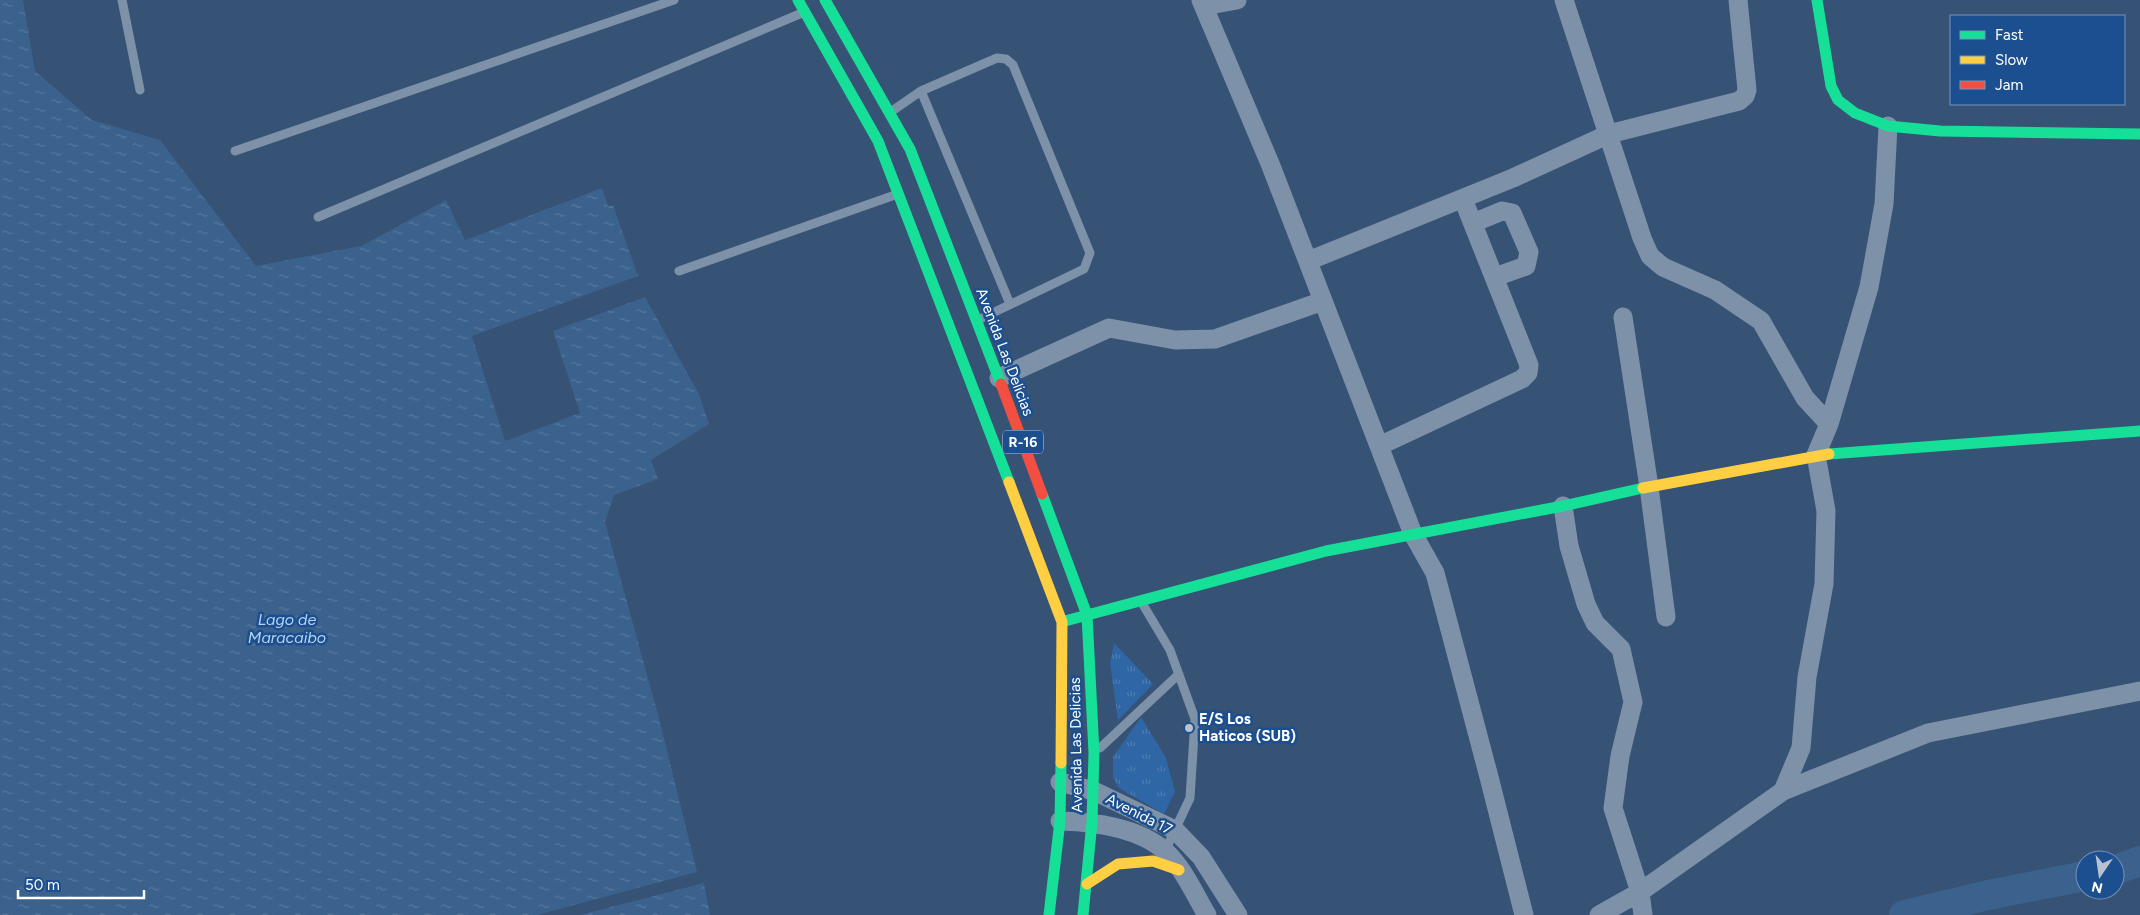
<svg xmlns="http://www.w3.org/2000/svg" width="2140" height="915" font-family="Figtree,sans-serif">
<defs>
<pattern id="park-tufts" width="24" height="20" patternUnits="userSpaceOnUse" patternTransform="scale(1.25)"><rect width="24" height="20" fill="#2f66a5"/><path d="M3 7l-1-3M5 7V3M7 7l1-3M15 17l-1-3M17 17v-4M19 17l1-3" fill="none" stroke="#4e7db2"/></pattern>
<pattern id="water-ripples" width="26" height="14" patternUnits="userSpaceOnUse" patternTransform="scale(1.25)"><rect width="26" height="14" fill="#3b618d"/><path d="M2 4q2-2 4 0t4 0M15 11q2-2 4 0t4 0" fill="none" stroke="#58799e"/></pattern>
</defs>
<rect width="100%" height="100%" fill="#365274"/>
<path fill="url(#park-tufts)" d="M1114 643 1153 684 1118 720 1110 663Z
M1141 717 1166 758 1175 792 1164 814 1119 788 1113 777V757Z"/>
<path fill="url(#water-ripples)" d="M0 0H23L35 71 92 120 160 140 256 266 361 246 446 200 465 240 602 188 608 206 613 205 638 276 472 336 505 441 580 413 553 331 645 297 699 394 709 424 651 460 658 479 614 495 605 522 659 718 697 872 537 915H0Z
M704 883 710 915H580Z"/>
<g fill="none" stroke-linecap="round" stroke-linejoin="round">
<path stroke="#3b618d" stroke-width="30" d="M2115 870 2140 861
M1904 915 1988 895 2085 876"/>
<path stroke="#7d92a8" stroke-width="9" d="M122 0 140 90
M921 91 1010 304
M892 111 921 91 997 58 1006 59 1013 65 1090 253 1084 269 980 319
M235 151 674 0
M318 217 802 13
M679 271 895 195
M1142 603 1170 650 1195 719 1190 798 1165 851
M1100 748 1179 674"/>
<path stroke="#7d92a8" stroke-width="19" d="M1201 0 1271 166 1413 534 1435 573 1489 777 1524 915
M1564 0 1642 238 1650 256 1663 267 1715 290 1761 321 1805 398 1829 424
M1204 6 1237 0
M1473 223 1502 211 1512 213 1529 252 1526 266 1495 277
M1308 261 1513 178 1609 134 1739 101 1745 96 1747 90 1738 0
M1623 317 1649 487 1666 617
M999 378 1109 328 1175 340 1215 339 1323 301
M1379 446 1522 379 1528 373 1529 365 1463 199
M1563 506 1569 546 1586 604 1595 623 1621 649 1633 702 1620 756 1613 808 1640 892 1643 915
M1060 782 1094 791 1175 830 1201 857 1238 915
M1783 791 1801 748 1807 677 1824 584 1826 511 1816 455 1829 424 1869 287 1884 204 1888 126
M1060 821C1095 822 1138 827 1165 851 1183 867 1195 895 1207 915
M1599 915 1640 892 1783 791 1928 733 2140 691"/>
<path stroke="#16e098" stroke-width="11" d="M798 0 878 141 1009 482
M825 0 910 149 1001 384
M1817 0 1831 86 1838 100 1855 113 1888 126 1940 131 2140 134
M1829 454 2140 431
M1042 494 1087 615 1094 753 1092 822 1083 915
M1065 621 1326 551 1563 506 1643 488
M1049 915 1060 821 1061 763"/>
<path stroke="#ffcf43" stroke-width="11" d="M1009 482 1062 622 1061 763
M1643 488 1829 454
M1087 884 1118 864 1153 861 1179 870"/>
<path stroke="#f24e42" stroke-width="11" d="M1001 384 1042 494"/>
</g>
<circle fill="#b9c2ce" stroke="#1b4f8f" stroke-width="2" cx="1189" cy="728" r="5"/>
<g text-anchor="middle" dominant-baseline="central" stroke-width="5" stroke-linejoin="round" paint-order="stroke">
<rect fill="#1b4f8f" stroke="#bbcadd" stroke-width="1" x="1003" y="430.5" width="40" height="23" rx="4"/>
<g font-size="14" font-weight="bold" fill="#fff">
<text x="1023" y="442">R-16</text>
</g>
<g font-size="15" fill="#fff" stroke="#1b4f8f">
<text transform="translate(1005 352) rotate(69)">Avenida Las Delicias</text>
<text transform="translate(1076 745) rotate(-91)">Avenida Las Delicias</text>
<text transform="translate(1139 814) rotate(27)">Avenida 17</text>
</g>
<g font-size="15" font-weight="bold" fill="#fff" stroke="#1b4f8f" text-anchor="start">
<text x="1199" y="719">E/S Los<tspan x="1199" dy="17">Haticos (SUB)</tspan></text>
</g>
<g font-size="16" font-style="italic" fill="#b5d3f5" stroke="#1b4f8f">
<text x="287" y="619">Lago de<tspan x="287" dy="18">Maracaibo</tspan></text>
</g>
</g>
<rect x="1950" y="15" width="175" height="90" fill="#1b4f8f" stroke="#7695bc"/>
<rect x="1960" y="31" width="25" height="8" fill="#16e098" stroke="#7695bc"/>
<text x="1995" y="40" font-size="15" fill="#ffffff">Fast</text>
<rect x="1960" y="56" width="25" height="8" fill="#ffcf43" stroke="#7695bc"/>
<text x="1995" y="65" font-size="15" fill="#ffffff">Slow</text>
<rect x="1960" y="81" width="25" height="8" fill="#f24e42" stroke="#7695bc"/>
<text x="1995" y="90" font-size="15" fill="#ffffff">Jam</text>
<g transform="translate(2100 875) rotate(193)"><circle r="24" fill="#1b4f8f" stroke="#7695bc"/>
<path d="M0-4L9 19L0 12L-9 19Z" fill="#b9c2ce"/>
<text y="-8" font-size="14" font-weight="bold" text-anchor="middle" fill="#ffffff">N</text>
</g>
<path d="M18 890v8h126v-8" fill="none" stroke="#ffffff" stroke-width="2.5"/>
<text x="25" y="890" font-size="15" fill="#ffffff" stroke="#1b4f8f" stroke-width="4" paint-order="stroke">50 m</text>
</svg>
